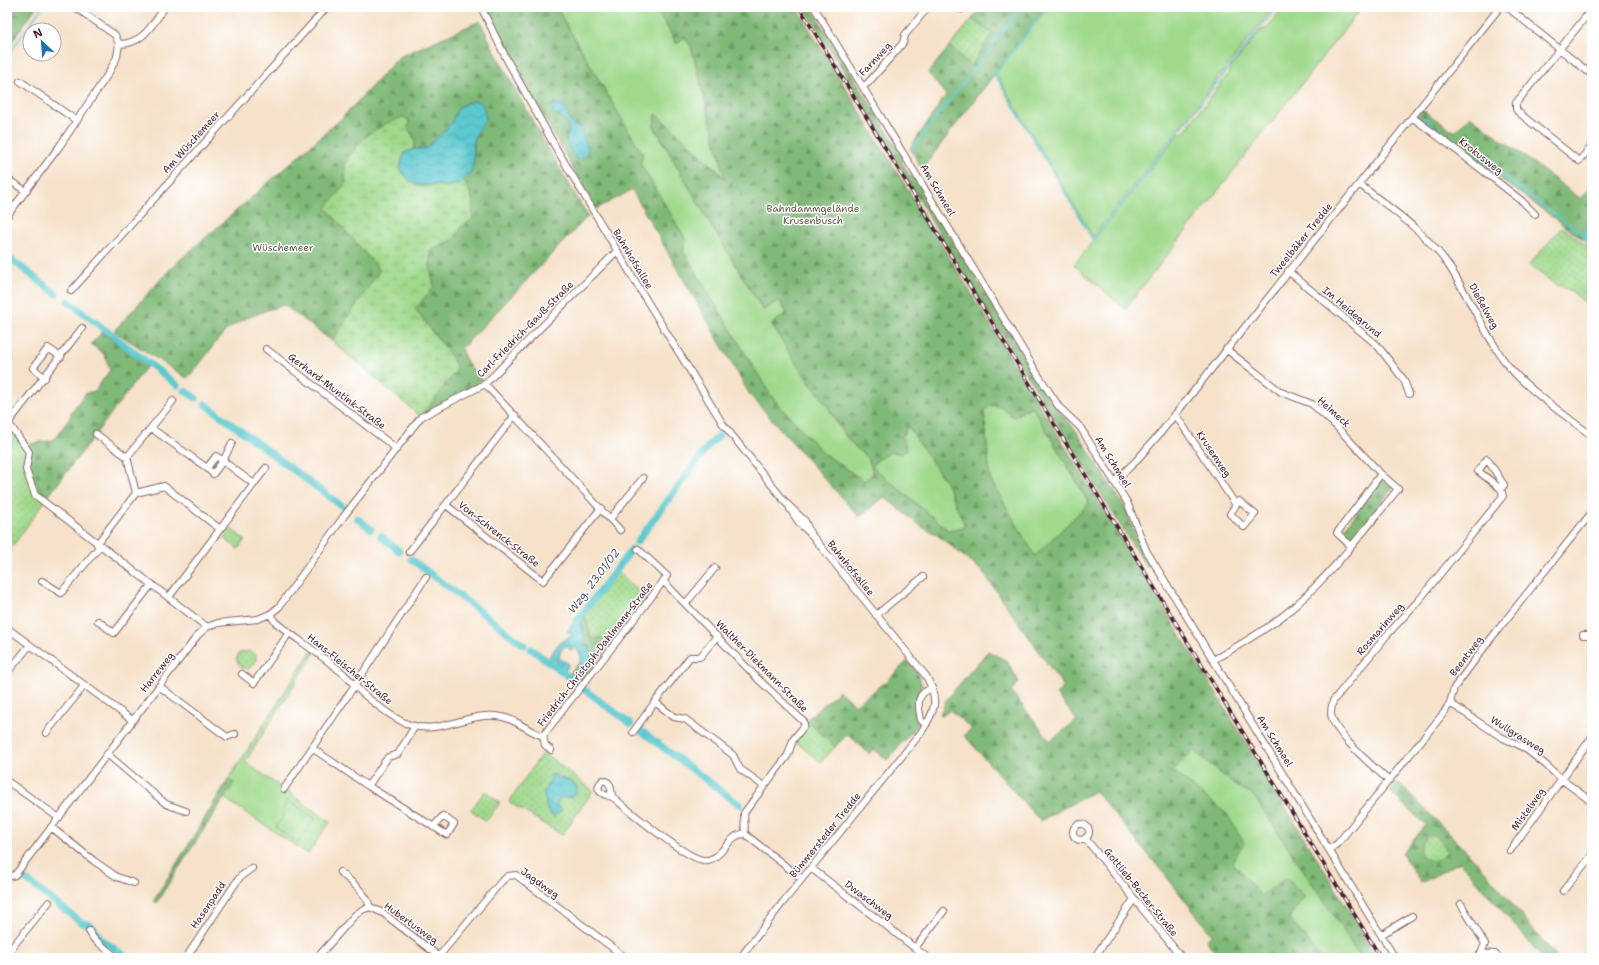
<svg xmlns="http://www.w3.org/2000/svg" width="1599" height="965" font-family="'Shantell Sans',sans-serif">
<defs>
<pattern id="forest-firs" width="22" height="20" patternUnits="userSpaceOnUse"><rect width="22" height="20" fill="#7fb977"/><path d="M5 1l3.5 6h-7zM16 11l3.5 6h-7z" fill="#6a9662"/></pattern>
<pattern id="wetland-marsh" width="20" height="14" patternUnits="userSpaceOnUse"><rect width="20" height="14" fill="#9fd98b"/><path d="M1 5h8M5 5V1M11 12h8M15 12V8" fill="none" stroke="#8aba78"/></pattern>
<pattern id="park-dots" width="8" height="8" patternUnits="userSpaceOnUse"><rect width="8" height="8" fill="#9fd98b"/><path d="M2 2h.1M6 6h.1" fill="none" stroke="#8aba78" stroke-width="1.8" stroke-linecap="round"/></pattern>
<pattern id="water-waves" width="16" height="10" patternUnits="userSpaceOnUse"><rect width="16" height="10" fill="#5bc9cf"/><path d="M0 5q4-4 8 0t8 0" fill="none" stroke="#51acb2"/></pattern>
</defs>
<rect width="100%" height="100%" fill="#fff"/>
<filter id="ink" filterUnits="userSpaceOnUse"><feTurbulence type="fractalNoise" baseFrequency=".025" numOctaves="2"/><feDisplacementMap in="SourceGraphic" scale="8" xChannelSelector="R" yChannelSelector="G"/><feConvolveMatrix kernelMatrix="1 2 1 2 8 2 1 2 1" color-interpolation-filters="sRGB"/></filter>
<filter id="wash" filterUnits="userSpaceOnUse"><feTurbulence type="fractalNoise" baseFrequency=".012" numOctaves="4" result="noise"/><feDisplacementMap in="SourceGraphic" scale="16" xChannelSelector="R" yChannelSelector="G"/><feGaussianBlur stdDeviation="0.9" result="paint"/><feColorMatrix in="noise" values="0 0 0 0 0 0 0 0 0 0 0 0 0 0 0 0 0 1.4 0 .05"/><feComposite in="paint" operator="in"/></filter>
<g filter="url(#wash)">
<rect width="100%" height="100%" fill="#f6e2ca"/>
<path fill="#9fd98b" stroke="#747c5b" d="M556 7H655L677 44 684 36 691 46 726 179 685 140 656 115 654 126 708 220 763 310 779 300 787 313 772 325 829 408C838 427 850 446 868 457L873 474 864 481 823 453 771 396 683 251 686 240 640 163 643 155Z
M1048 7H1274L1093 237 996 74Z
M1283 7H1362L1125 309 1074 265 1179 133H1183L1229 73 1230 69 1261 30 1267 28Z
M990 405 1001 406 1013 417 1032 406 1089 503 1035 557 990 479 984 411Z
M908 426 947 484 965 526 949 531 873 467 874 462 891 452 902 454V437Z
M231 529 245 540 238 549 224 538Z
M312 650 315 652 245 762 330 822 308 854 224 798 233 784 228 780Z
M1193 750 1237 787 1253 794 1342 928 1360 958H1321L1289 918 1304 896H1261L1232 862 1172 770Z"/>
<path fill="url(#forest-firs)" stroke="#646c51" fill-rule="evenodd" d="M7 7H36L7 49Z
M485 7H556L643 155 640 163 686 240 683 251 771 396 823 453 864 481 873 474 868 457C849 445 840 425 828 407 820 395 810 384 802 372 791 357 782 340 772 324L787 313 779 300 763 310 708 220 654 126 656 114 685 140 725 178 691 46 684 36 677 44 655 7H796L1378 958H1360L1342 928 1253 795 1237 787 1193 750 1173 771 1227 814 1244 843 1232 862 1261 896 1286 878 1305 896 1289 918 1321 958H1219L1206 940 1212 935 1166 876 1095 791 1040 821 964 735 972 729 950 710 942 716 940 715 946 700 988 651 1007 661 1019 682 1011 691 1050 741 1077 720 1056 694 1064 687 982 571 936 534 922 527 884 497 859 517 750 395 632 190 596 209 509 56ZM990 405 1001 406 1013 417 1032 406 1089 503 1035 556 990 479 984 411ZM908 426 947 484 965 526 949 531 873 467 874 462 891 452 902 454 907 449 902 437Z
M804 7H811L904 159 901 161 911 177 913 175 1051 402 1074 428 1125 507 1136 537 1152 564 1147 568 932 222 877 126Z
M982 7H1046L922 169 910 148 946 95 928 73 950 46 971 66 992 34 972 19Z
M480 21C512 88 550 152 588 216L461 349 468 364 485 384 421 417 452 357 415 309 434 287 430 267V251L455 239 461 227 473 219 472 197 464 180 471 171 474 157V141L479 131 473 101C451 107 461 113 451 125 443 134 433 142 425 149H414L415 139 408 128 409 120 354 149 345 163 346 183 326 208 380 270 332 341 284 305C268 309 234 321 223 334 210 348 201 365 187 378L114 331 173 266 342 118 399 57Z
M1422 110 1455 132 1470 116 1581 199 1592 186V237L1586 234 1584 237 1592 243V246L1416 117Z
M102 332 147 366 47 498 26 470 24 445 53 440 70 418 71 412 86 393 95 391 110 370 104 354 91 344Z
M1382 480 1393 488 1350 541 1341 533Z
M584 612 592 639 618 635 576 687 567 676 578 664 592 662 590 647 585 645 583 628 577 618Z
M908 660 917 673 922 685C914 698 916 710 918 724L887 760 874 749 869 754 848 734 835 747 808 722 804 726V722L839 691 855 705 886 682Z
M228 780 234 783 156 903 154 900Z
M1397 782C1427 811 1456 839 1483 869 1508 898 1531 929 1558 958H1543L1460 862 1421 883 1402 854 1426 825 1389 791Z"/>
<path fill="url(#wetland-marsh)" stroke="#747c5b" d="M403 117 409 120 408 128 415 139 414 149 404 153 400 169C407 177 413 187 425 186 428 186 431 185 434 185 449 186 450 188 464 180L472 197 473 219 461 227 455 239 430 251V267L434 287 415 309 452 357 457 369 421 417 332 341 380 270 326 208 346 183 345 163 354 149 368 135 385 124Z"/>
<path fill="url(#park-dots)" stroke="#747c5b" d="M972 19 992 34 971 66 950 46Z
M1562 227 1592 250V295L1587 304 1571 291 1556 285 1529 265Z
M7 421 29 452 26 470 47 498 7 554Z
M617 571 649 601 618 635 592 639 584 612Z
M250 651 256 655V661L249 669 242 668 236 660 239 653Z
M808 722 835 747 821 762 793 740Z
M543 752 593 791 562 835 509 802Z
M485 791 500 803 486 821 471 810Z
M286 799 315 818 298 843 275 827 282 819Z
M1428 836H1436L1444 845 1447 851C1440 863 1430 863 1420 854V846Z"/>
<path fill="url(#water-waves)" stroke="#52747d" d="M473 101 481 102C493 124 478 122 474 141 472 151 476 162 471 171 461 189 450 186 433 185 428 185 423 187 418 185 410 183 405 175 400 169L404 153 414 149H425C433 142 441 135 448 127 460 115 450 107 473 101Z
M556 104 563 105 572 124 579 127 588 147 587 155 583 158 577 159C574 156 566 145 566 140 566 138 568 136 568 134 570 123 564 116 553 114V109L550 106Z
M577 618 583 628 585 645 590 647 592 663 589 667 581 668 578 665 581 659 580 654 574 647 571 651 567 646H564L560 653 559 658 569 664 566 670 562 671V669H558L556 660 550 661 549 657 559 643 573 635 567 632Z
M555 774 558 778C565 778 573 782 577 787V792L571 797 560 798 556 805 562 810 554 817C544 811 547 802 543 793L551 779 550 775Z"/>
<g fill="none" stroke-linecap="round" stroke-linejoin="round">
<path stroke="#5bc9cf" stroke-width="2" d="M1047 7 995 75 1093 240 1277 7
M7 57 42 7
M1422 117 1585 236
M912 149 1022 7"/>
<path stroke="#5bc9cf" stroke-width="7" d="M1592 228 1585 236 1592 241
M7 256 56 294
M68 301 177 385
M185 391 196 398
M205 404 343 507
M357 518 371 529
M381 536 399 551
M637 542 709 445 719 436
M411 559 524 645
M578 628 576 622 632 549
M531 649 576 682
M585 690 631 724
M641 731 740 805
M25 879 82 923C92 923 94 929 99 936 102 941 110 945 115 949
M121 953 128 958"/>
</g>
</g>
<g filter="url(#ink)">
<g fill="none" stroke-linecap="round" stroke-linejoin="round">
<g stroke="#866363" stroke-width="8">
<path id="street" d="M481 7 506 58 556 148 647 301 723 424 786 503 805 521 810 533
M814 7 1037 373 1059 407 1080 427 1127 502 1146 550 1395 958
M958 7 961 9
M1507 7 1592 75
M1592 9 1516 103V109L1518 112 1579 161 1592 146
M119 44C143 44 152 25 165 7
M20 81 77 121
M863 86 868 83 897 50 903 43 905 35 928 7
M1412 117 1459 152 1522 201 1535 214
M7 179 26 191
M1359 184C1391 209 1426 232 1449 266 1463 288 1475 312 1488 335 1495 346 1501 358 1510 368 1532 393 1565 415 1592 436
M7 216 59 147 108 74 117 57 119 44 115 35 75 7
M1288 271 1377 345 1404 380 1409 394
M71 291 327 7
M266 349 397 449
M45 378 33 368 48 348 61 357
M485 384 620 530
M1175 414 1236 505 1230 514 1244 527 1255 514 1239 501 1236 505
M7 421 29 452 26 470 35 495 207 627
M9 422 82 328
M151 428 207 468
M96 434 127 457
M232 443 223 461 254 484
M216 456 223 461 213 474 207 468Z
M1114 482 1135 462 1162 431 1500 7
M136 493 127 457 173 401
M136 493 164 486 220 529
M446 505 543 581 601 508
M610 519 643 478
M97 544 136 493
M1351 546 1337 533 1381 474
M409 552 515 415
M42 581 61 593 100 546
M663 581 759 680 804 722V726L793 740 788 755 744 813 745 834
M169 597 266 468
M686 603 715 568
M270 614 275 622C298 640 323 656 345 675 351 681 356 687 362 693 374 703 395 720 410 725 438 735 468 713 496 716 514 717 527 731 543 736L545 745 551 750
M876 615 923 577
M98 621 114 633 152 584
M7 628 132 720
M1583 635H1592
M1213 660C1240 645 1275 625 1297 604 1335 570 1366 528 1398 489L1381 474 1336 426 1312 404 1281 392 1226 349
M7 673 30 645
M242 674 254 683 289 633
M159 686 227 737 235 734
M655 702 690 657H700L717 636
M1450 703 1501 737 1517 744 1527 750 1546 765 1561 779 1592 802
M926 725 921 720C918 705 915 693 933 688
M633 732 655 702 674 717 685 719 733 755 740 769 764 786
M46 733 84 686
M543 736C583 682 627 631 667 576L638 549
M312 748 368 786 447 835 454 824 443 816 433 827
M107 754 166 804 186 811
M1388 780C1373 766 1334 734 1331 714 1331 710 1332 705 1333 701L1387 635 1419 600 1503 496 1501 489 1504 485 1487 459 1478 471 1501 489
M7 781 59 818
M368 786 388 757 398 754 415 726
M284 789 355 685 426 577
M612 797C611 790 612 782 603 780 600 783 597 786 599 790 601 795 608 795 612 797 616 799 619 802 622 805 637 817 686 858 703 860 722 863 727 833 745 834L802 879
M1073 832a8 8 0 1 1 16 0a8 8 0 1 1-16 0Z
M51 827 94 861 117 877 134 883
M1085 838 1182 958
M1329 850 1338 843 1443 714 1450 703 1454 688 1489 641 1592 512
M1510 851 1592 737
M811 868 928 958
M340 872C351 882 366 892 370 907
M7 877 15 875 198 635 207 627 218 623 258 619 270 614 279 607 344 516 421 417 485 384 617 251
M1563 891 1592 855
M1461 904 1485 944 1481 953 1477 958
M89 931 93 938 117 958
M1381 935 1412 916
M915 948 944 911
M7 951H9L49 902
M1481 953 1495 954 1499 958
M439 956 501 882 508 876 516 875 626 958
M186 958 235 884 240 877 252 868
M317 958 355 915 362 910 370 907 383 913 441 958
M740 958 784 901 920 734C935 712 940 701 926 676L810 533 800 524 790 509
M1094 958 1134 899"/>
</g>
<use href="#street" stroke="#fff" stroke-width="6"/>
<g stroke="#4a1f2b" stroke-width="3.5">
<path id="rail" d="M799 7 1381 958"/>
</g>
<use href="#rail" stroke="#fff" stroke-width="2" stroke-dasharray="6" stroke-linecap="butt"/>
</g>
</g>
<g text-anchor="middle" dominant-baseline="central" stroke-width="3" stroke-linejoin="round" paint-order="stroke">
<g font-size="10" fill="#4a1f2b" stroke="#fff">
<text transform="translate(875 59) rotate(-47)">Farnweg</text>
<text transform="translate(191 142) rotate(-48)">Am Wüschemeer</text>
<text transform="translate(1481 156) rotate(38)">Krokusweg</text>
<text transform="translate(938 190) rotate(59)">Am Schmeel</text>
<text transform="translate(1301 240) rotate(-51)">Tweelbäker Tredde</text>
<text transform="translate(633 259) rotate(59)">Bahnhofsallee</text>
<text transform="translate(1484 306) rotate(61)">Dießelweg</text>
<text transform="translate(1352 312) rotate(40)">Im Heidegrund</text>
<text transform="translate(525 329) rotate(-45)">Carl-Friedrich-Gauß-Straße</text>
<text transform="translate(337 391) rotate(37)">Gerhard-Muntink-Straße</text>
<text transform="translate(1334 412) rotate(42)">Heimeck</text>
<text transform="translate(1214 454) rotate(56)">Krusenweg</text>
<text transform="translate(1113 462) rotate(58)">Am Schmeel</text>
<text transform="translate(499 534) rotate(38)">Von-Schrenck-Straße</text>
<text transform="translate(851 568) rotate(51)">Bahnhofsallee</text>
<text transform="translate(1380 629) rotate(-49)">Rosmarinweg</text>
<text transform="translate(595 654) rotate(-52)">Friedrich-Christoph-Dahlmann-Straße</text>
<text transform="translate(1466 656) rotate(-53)">Beentweg</text>
<text transform="translate(762 666) rotate(45)">Walther-Diekmann-Straße</text>
<text transform="translate(350 669) rotate(39)">Hans-Fleischer-Straße</text>
<text transform="translate(157 672) rotate(-52)">Harreweg</text>
<text transform="translate(1518 735) rotate(32)">Wullgrasweg</text>
<text transform="translate(1275 741) rotate(58)">Am Schmeel</text>
<text transform="translate(1528 809) rotate(-54)">Mistelweg</text>
<text transform="translate(825 835) rotate(-51)">Bümmersteder Tredde</text>
<text transform="translate(540 883) rotate(36)">Jagdweg</text>
<text transform="translate(1141 892) rotate(51)">Gottlieb-Becker-Straße</text>
<text transform="translate(869 900) rotate(37)">Dwaschweg</text>
<text transform="translate(208 905) rotate(-56)">Hasenpadd</text>
<text transform="translate(411 923) rotate(36)">Hubertusweg</text>
</g>
<g font-size="10" fill="#645748" stroke="#fff">
<text x="813" y="208">Bahndammgelände<tspan x="813" dy="12">Krusenbusch</tspan></text>
<text x="283" y="247">Wüschemeer</text>
</g>
<g font-size="11" font-style="italic" fill="#505a64" stroke="#fff">
<text transform="translate(594 581) rotate(-53)">Wzg. 23.01/02</text>
</g>
</g>
<rect width="1599" height="965" fill="none" stroke="#fff" stroke-width="24"/>
<g transform="translate(42 42) rotate(334)"><circle r="19" fill="#ffffff" stroke="#b7a5aa"/>
<path d="M0-3L7 15L0 10L-7 15Z" fill="#1f6fb2"/>
<text y="-6" font-size="11" font-weight="bold" text-anchor="middle" fill="#4a1f2b">N</text>
</g>
</svg>
